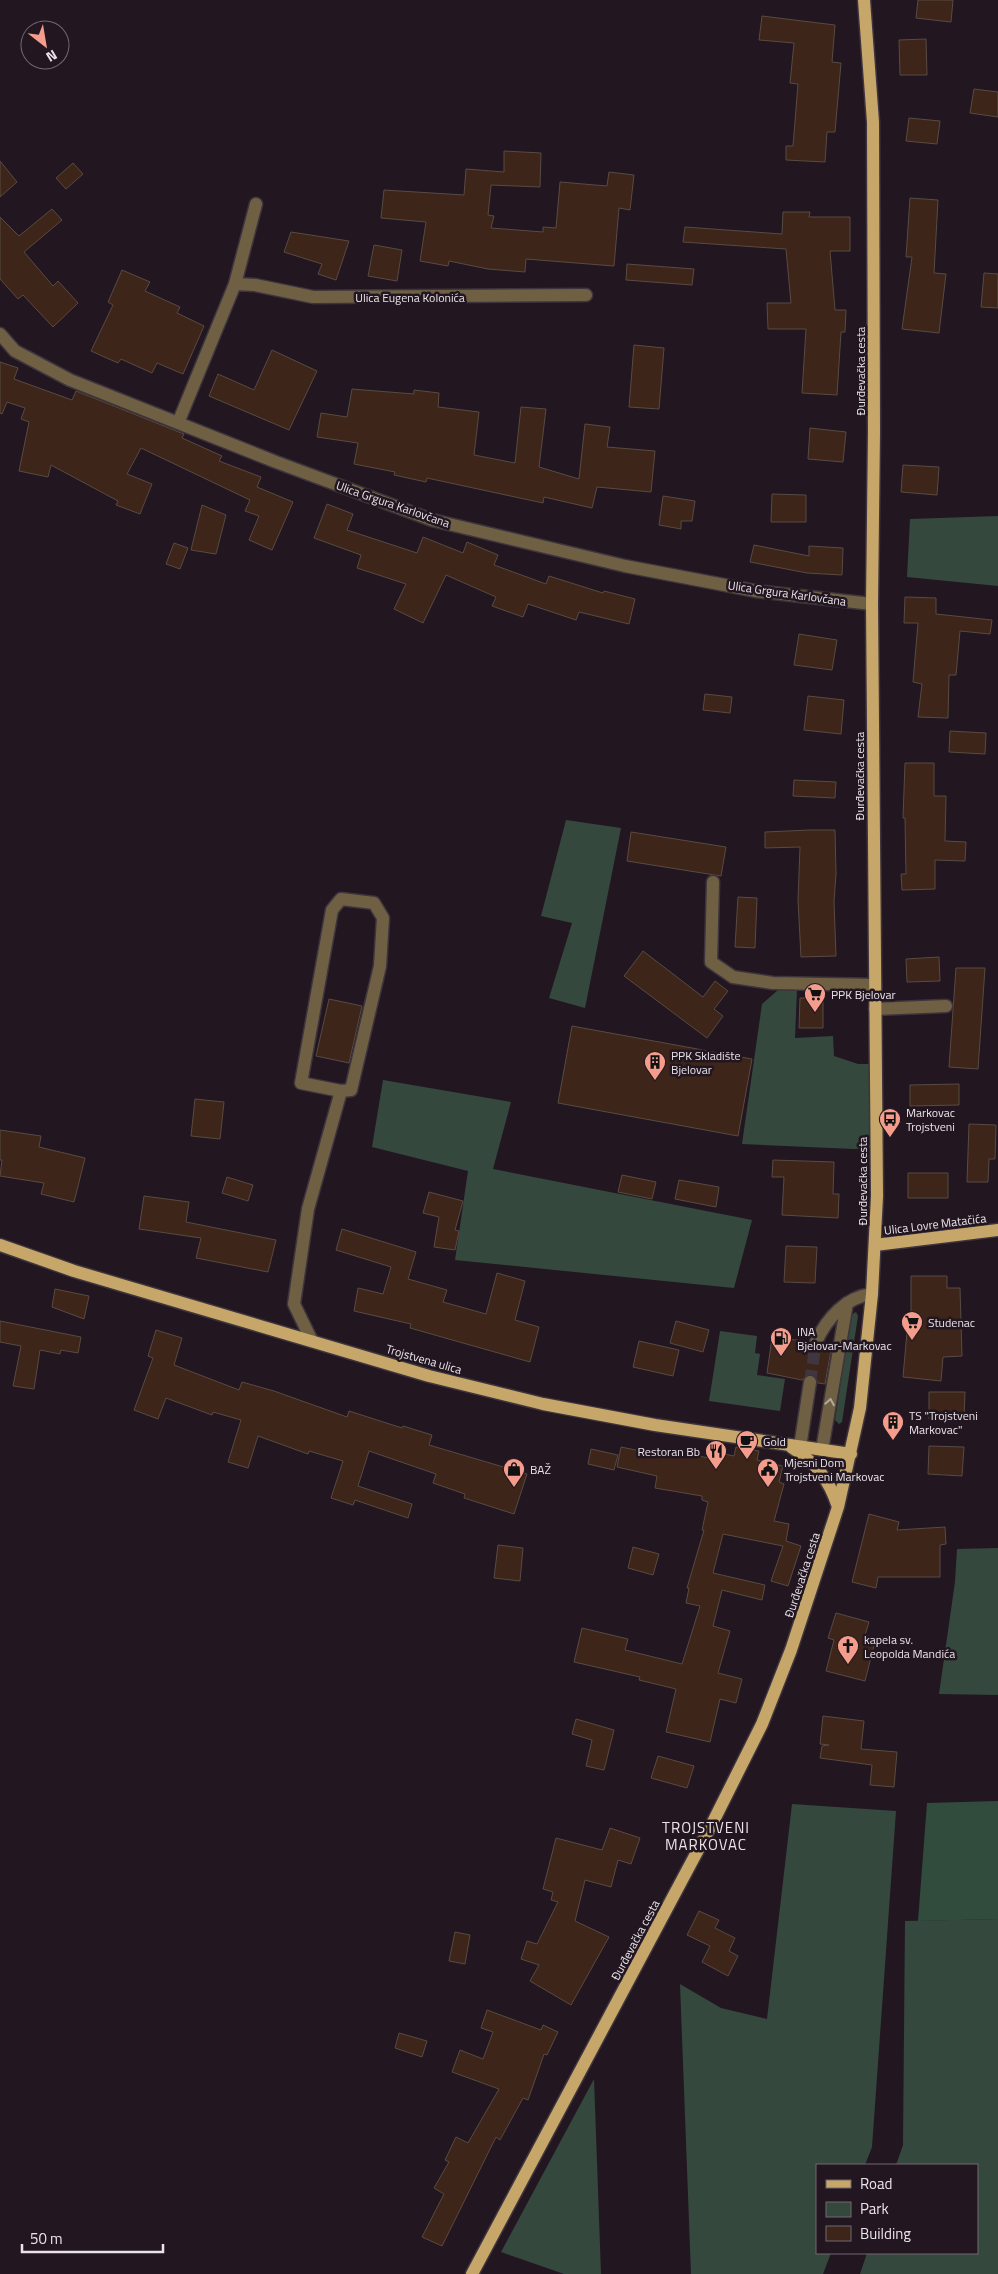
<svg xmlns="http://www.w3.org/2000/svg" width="998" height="2274" font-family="'Titillium Web',sans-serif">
<rect width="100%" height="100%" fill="#221721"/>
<path fill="#35483d" d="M998 516V586L907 577 910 519Z
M566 820 621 828 585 1008 549 998 572 923 541 916Z
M778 990H797L795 1038 833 1036 834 1056 858 1064H875L876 1148 854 1149 742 1144 762 1004Z
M383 1080 511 1102 493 1169 752 1220 734 1288 455 1260 468 1171 372 1147Z
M856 1312 858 1316 842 1422 839 1424 835 1420 851 1315Z
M720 1331 757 1336 755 1353 760 1354 757 1375 785 1379 780 1411 709 1401Z
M998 1548V1695L939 1694 955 1582 957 1549Z
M792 1804 896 1811 872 2147 865 2165H817V2253H831L823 2274H691L680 1984 721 2008 767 2019Z
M998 1919V2274H860L867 2253H977V2165H896L903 2145 905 1921Z
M594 2079 601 2274H564L501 2252Z"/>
<path fill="#314c3d" d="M998 1801V1919L918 1921 927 1803Z"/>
<path fill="#3d2519" stroke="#594a43" d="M918 0H953L951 22 916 18Z
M762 16 835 25 832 62 841 63 835 132H827L825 162 786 160V146H793L798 84 790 83 794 43 759 40Z
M926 39 927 75H900L899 40Z
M974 89 998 92V117L970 113Z
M909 118 940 121 937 144 906 141Z
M504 151 541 153 540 187 491 185 488 215 494 216 491 228 543 232V227L556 228 560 182 607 186 609 172 634 175 630 210 619 208 614 266 526 259 525 272 488 269 449 261 448 266 420 261 426 222 381 218 384 190 464 195 466 169 504 172Z
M0 161 17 182 0 197Z
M73 163 83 174 66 189 56 178Z
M910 198 938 200 934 273 946 274 939 333 902 329 912 257H906Z
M52 209 62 220 24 252 53 286 58 281 78 303 53 327 23 295 18 299 0 279V217L19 236Z
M783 212H810L809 217H850V251H830L835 310H846L845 332H841L837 395 802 393 806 329H768L767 303H791L786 249 683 242 685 227 782 234Z
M291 232 349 241 336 280 318 274 322 264 284 252Z
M374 245 402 250 397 281 368 276Z
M627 264 694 269 692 285 626 280Z
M122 270 150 282 145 291 180 307 177 313 204 326 183 374 157 363 152 373 121 359 118 363 91 351 113 305 108 302Z
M984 273 998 274V308L981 307Z
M634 345 664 348 659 409 629 407Z
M272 350 317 371 289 430 209 396 218 374 254 390Z
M0 362 18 368 14 379 72 400 76 391 184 434 182 438 222 456 219 461 261 477 257 487 293 502 272 550 249 540 259 516 245 511 250 500 141 448 127 474 152 484 140 514 116 505 118 501 51 465 48 477 19 471 29 422 21 419 25 408 7 402 2 414 0 413Z
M352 389 414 394V390L439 393 438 407 479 412 474 455 515 463 521 407 546 409 539 467 579 479 585 424 610 427 607 447 655 451 651 492 597 487 592 508 544 497 543 503 427 478 426 482 394 475 395 472 354 464 358 443 317 437 321 413 347 417Z
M810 428 846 432 843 462 808 459Z
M903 465 939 467 937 495 901 492Z
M772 494 806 495V522H771Z
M663 496 695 501 692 521H681V529L659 525Z
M327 504 353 514 347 530 417 553 423 537 463 553 467 542 498 555 494 565 546 584 549 576 603 593 604 591 635 599 629 624 579 612 576 620 528 604 523 617 492 606 496 597 446 575 423 623 394 609 406 584 357 568 361 555 314 538Z
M202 505 226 515 216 554 191 550Z
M174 543 188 548 180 569 166 564Z
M754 545 809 556V546L843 548 842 575 807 573 750 562Z
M905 597 936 598V614L992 620 990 634 960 631 956 675H949L948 718 918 717 922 684 913 682 918 623H904Z
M799 634 837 640 832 670 794 665Z
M705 694 732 697 730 713 703 710Z
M808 696 844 700 841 734 804 730Z
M950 731 986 733 985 754 949 752Z
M905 763H934V796H946L945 841 966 842 965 861 935 860V889L902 890 901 874H906L905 818H903Z
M794 780 836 782 835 798 793 796Z
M810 830H835L836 874 834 901 836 956 801 957 798 900 800 847 765 848V832Z
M631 832 726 847 721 876 627 861Z
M738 897 757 898 755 948 735 947Z
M643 951 703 997 715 981 728 991 714 1009 723 1016 707 1038 624 976Z
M939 957 940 981 907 982 906 959Z
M956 968H985L978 1069 949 1067Z
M800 998H823V1028H799Z
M329 999 362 1006 349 1063 316 1056Z
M572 1026 752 1059 738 1136 558 1103Z
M959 1084V1105L910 1106V1085Z
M195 1099 224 1102 220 1139 191 1136Z
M969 1124 996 1125 995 1159H989L988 1182H967Z
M0 1130 41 1136 39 1147 85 1158 74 1202 41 1194 44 1183 0 1176 2 1160H0Z
M773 1160 834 1162 833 1194H839L838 1218 782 1215 784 1177H772Z
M908 1173H948V1198H908Z
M622 1175 656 1182 652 1199 618 1192Z
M227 1177 253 1185 248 1201 222 1193Z
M679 1180 719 1187 716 1207 675 1199Z
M429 1192 463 1201 455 1230 459 1231 455 1250 434 1247 439 1217 423 1213Z
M144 1196 189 1202 186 1222 276 1240 268 1272 196 1258 201 1238 139 1229Z
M342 1229 416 1252 408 1279 447 1290 443 1302 486 1314 497 1273 525 1281 515 1320 539 1327 530 1362 410 1328 411 1324 354 1311 358 1288 383 1294 391 1267 336 1250Z
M786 1246 817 1247 815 1283 784 1282Z
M911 1276H947V1288H960L962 1356 943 1357 941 1381 903 1377 907 1332H911Z
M55 1289 89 1296 84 1319 52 1307Z
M0 1321 81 1337 78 1353 61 1350 60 1354 40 1350 34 1389 13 1386 21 1346 0 1342Z
M676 1321 709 1330 703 1352 670 1343Z
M156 1330 182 1338 174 1365 239 1390 242 1382 274 1391 347 1417 349 1411 402 1428 403 1426 432 1435 429 1445 527 1474 514 1514 464 1498 465 1494 433 1483 436 1474 369 1451 358 1486 412 1504 408 1518 355 1500 353 1505 331 1498 343 1461 309 1451 308 1454 258 1436 248 1468 228 1462 241 1420 213 1412 212 1415 166 1398 158 1419 134 1410 153 1358 148 1356Z
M772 1338 808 1341 810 1347 816 1350 821 1348 825 1343 832 1344 825 1384 818 1383 815 1376 812 1374 807 1375 802 1380 767 1373Z
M639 1341 679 1350 673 1376 633 1367Z
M929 1392H965L964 1419H929Z
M929 1446 964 1447 962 1476 928 1474Z
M621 1447 660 1455 661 1449 709 1458 710 1451 734 1456 736 1447 759 1451 757 1460 783 1466 779 1482 784 1484 774 1521 789 1524 786 1541 801 1546 788 1586 771 1581 783 1546 723 1534 713 1573 765 1585 762 1600 722 1590 713 1626 730 1631 718 1673 742 1679 736 1703 720 1699 710 1742 666 1732 676 1689 639 1680 640 1677 574 1662 582 1628 628 1639 625 1650 682 1664 700 1606 686 1603 689 1588H687L704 1530H702L708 1502 702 1500V1496L655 1488 657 1476 617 1467Z
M591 1449 618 1455 614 1470 588 1464Z
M869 1514 899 1522 897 1530 945 1527 946 1544 940 1545V1577H878L876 1588 852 1582Z
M498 1545 523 1548 520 1581 494 1578Z
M633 1547 659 1554 653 1575 628 1568Z
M836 1613 869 1622 865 1635 876 1638 865 1681 826 1671 834 1640 828 1638Z
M823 1716 864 1721 861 1749 897 1752 894 1787 870 1785 872 1765 820 1758 822 1746 829 1745 820 1744Z
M576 1719 614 1730 604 1770 586 1766 592 1740 572 1734Z
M658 1756 694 1766 687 1788 651 1778Z
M610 1828 640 1838 631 1864 618 1860 611 1887 585 1880 575 1921 609 1937 571 2005 530 1981 539 1965 521 1959 527 1941 537 1944 558 1902 551 1900 553 1892 543 1889 556 1838 602 1850Z
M699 1911 719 1920 715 1928 735 1938 729 1951 738 1956 728 1976 702 1962 710 1946 687 1935Z
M455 1932 470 1935 465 1964 449 1961Z
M487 2010 541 2030 543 2025 558 2032 547 2055 544 2054 528 2100 523 2098 500 2140 496 2137 442 2246 422 2237 444 2194 434 2188 449 2162 445 2160 456 2137 468 2143 499 2089 452 2072 460 2050 483 2059 493 2032 481 2028Z
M399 2033 427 2041 422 2057 395 2048Z"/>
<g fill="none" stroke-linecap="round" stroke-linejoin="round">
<path stroke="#40363f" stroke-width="12" stroke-dasharray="12 6" stroke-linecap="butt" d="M810 1382 816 1342"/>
<g stroke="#3e343d" stroke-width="15">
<path id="minor" d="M235 284 256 204
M0 334 15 351 70 380 276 462 432 520 625 566 756 591 872 604
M178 423 235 284 255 285 313 297 586 295
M713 882 711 962 733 977 773 983 875 985
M875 1009 946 1006
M312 1341 294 1304 308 1209 341 1091 301 1083 332 910 341 899 374 903 383 918 380 966 351 1090 341 1091
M816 1342C827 1318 846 1297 872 1294
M800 1447 810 1382
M822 1450 847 1303"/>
</g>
<g stroke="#3e343d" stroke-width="15">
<path id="major" d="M0 1245 74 1271 429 1376 543 1404 655 1425 851 1454
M875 1245 998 1230
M791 1447C816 1463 829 1479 838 1507
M472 2274 714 1820 762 1724 791 1650 838 1507 860 1408 872 1294 877 1196 872 604 874 431 873 122 864 0"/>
</g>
<use href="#minor" stroke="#6f6044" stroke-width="12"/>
<use href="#major" stroke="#c6a669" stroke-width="12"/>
</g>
<defs><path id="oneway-chevron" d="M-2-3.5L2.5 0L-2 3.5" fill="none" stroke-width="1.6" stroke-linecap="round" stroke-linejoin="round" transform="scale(1.25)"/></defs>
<use stroke="#b3a89f" href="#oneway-chevron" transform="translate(830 1402) rotate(-80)"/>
<defs>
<g id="supermarket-pin" transform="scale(1.125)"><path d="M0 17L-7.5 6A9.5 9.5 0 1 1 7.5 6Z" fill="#f49d8c" stroke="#221721"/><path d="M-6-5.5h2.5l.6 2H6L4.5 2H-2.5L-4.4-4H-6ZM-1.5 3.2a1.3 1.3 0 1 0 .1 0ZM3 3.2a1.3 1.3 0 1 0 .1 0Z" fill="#111"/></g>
<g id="building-pin" transform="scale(1.125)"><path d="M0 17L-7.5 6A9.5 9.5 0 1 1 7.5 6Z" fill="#f49d8c" stroke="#221721"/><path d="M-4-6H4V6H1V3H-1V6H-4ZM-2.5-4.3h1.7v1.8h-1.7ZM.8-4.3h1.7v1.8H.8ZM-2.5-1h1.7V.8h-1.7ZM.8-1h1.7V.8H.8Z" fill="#111"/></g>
<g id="bus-pin" transform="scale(1.125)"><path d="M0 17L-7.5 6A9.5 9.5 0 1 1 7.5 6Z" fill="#f49d8c" stroke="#221721"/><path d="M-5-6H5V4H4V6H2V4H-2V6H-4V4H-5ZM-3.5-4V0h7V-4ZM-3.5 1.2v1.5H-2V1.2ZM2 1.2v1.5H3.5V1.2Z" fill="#111"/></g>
<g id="fuel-pin" transform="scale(1.125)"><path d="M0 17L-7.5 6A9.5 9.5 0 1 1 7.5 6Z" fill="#f49d8c" stroke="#221721"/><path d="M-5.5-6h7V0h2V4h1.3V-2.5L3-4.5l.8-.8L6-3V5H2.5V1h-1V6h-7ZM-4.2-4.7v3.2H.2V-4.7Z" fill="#111"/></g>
<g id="cafe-pin" transform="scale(1.125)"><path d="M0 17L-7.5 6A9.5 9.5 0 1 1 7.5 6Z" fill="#f49d8c" stroke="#221721"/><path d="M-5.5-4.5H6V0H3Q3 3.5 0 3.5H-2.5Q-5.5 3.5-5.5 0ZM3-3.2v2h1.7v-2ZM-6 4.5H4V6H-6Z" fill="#111"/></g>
<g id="restaurant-pin" transform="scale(1.125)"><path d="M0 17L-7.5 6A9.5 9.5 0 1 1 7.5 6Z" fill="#f49d8c" stroke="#221721"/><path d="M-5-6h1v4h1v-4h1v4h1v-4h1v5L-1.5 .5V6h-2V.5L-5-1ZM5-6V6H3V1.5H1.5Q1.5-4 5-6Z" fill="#111"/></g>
<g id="shop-pin" transform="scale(1.125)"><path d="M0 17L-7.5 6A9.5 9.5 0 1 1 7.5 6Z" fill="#f49d8c" stroke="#221721"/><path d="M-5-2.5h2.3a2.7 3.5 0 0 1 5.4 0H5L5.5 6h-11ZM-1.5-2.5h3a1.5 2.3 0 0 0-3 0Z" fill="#111"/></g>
<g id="civic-pin" transform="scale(1.125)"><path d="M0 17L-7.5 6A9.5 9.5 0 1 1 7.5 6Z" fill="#f49d8c" stroke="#221721"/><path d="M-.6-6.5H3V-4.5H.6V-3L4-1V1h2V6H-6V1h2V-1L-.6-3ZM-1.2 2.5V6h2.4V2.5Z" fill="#111"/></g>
<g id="church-pin" transform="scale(1.125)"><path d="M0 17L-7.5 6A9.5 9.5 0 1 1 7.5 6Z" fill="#f49d8c" stroke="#221721"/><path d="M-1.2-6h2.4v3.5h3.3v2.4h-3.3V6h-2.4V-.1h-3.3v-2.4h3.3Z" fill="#111"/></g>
</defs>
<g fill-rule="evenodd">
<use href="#supermarket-pin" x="815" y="994"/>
<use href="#building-pin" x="655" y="1062"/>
<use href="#bus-pin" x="890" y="1119"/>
<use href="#supermarket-pin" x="912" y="1322"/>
<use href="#fuel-pin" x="781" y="1338"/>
<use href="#building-pin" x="893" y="1422"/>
<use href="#cafe-pin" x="747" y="1441"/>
<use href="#restaurant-pin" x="716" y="1451"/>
<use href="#shop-pin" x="514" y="1469"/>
<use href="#civic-pin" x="768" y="1469"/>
<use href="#church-pin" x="848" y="1646"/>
</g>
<g text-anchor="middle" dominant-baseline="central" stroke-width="5" stroke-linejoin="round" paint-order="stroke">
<g font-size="12" fill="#eae3e9" stroke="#221721">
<text x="410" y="297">Ulica Eugena Kolonića</text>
<text transform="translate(860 371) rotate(-90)">Đurđevačka cesta</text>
<text transform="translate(393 504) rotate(19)">Ulica Grgura Karlovčana</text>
<text transform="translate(787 593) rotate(8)">Ulica Grgura Karlovčana</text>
<text transform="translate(859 776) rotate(-90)">Đurđevačka cesta</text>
<text transform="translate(862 1181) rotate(-90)">Đurđevačka cesta</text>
<text transform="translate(935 1224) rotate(-7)">Ulica Lovre Matačića</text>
<text transform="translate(424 1359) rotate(16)">Trojstvena ulica</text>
<text transform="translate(802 1575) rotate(-72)">Đurđevačka cesta</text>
<text transform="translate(635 1940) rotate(-62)">Đurđevačka cesta</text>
</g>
<g font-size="12" fill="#eae3e9" stroke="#221721" text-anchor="start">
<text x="831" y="994">PPK Bjelovar</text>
<text x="671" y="1055">PPK Skladište<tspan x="671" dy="14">Bjelovar</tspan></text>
<text x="906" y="1112">Markovac<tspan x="906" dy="14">Trojstveni</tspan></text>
<text x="928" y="1322">Studenac</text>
<text x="797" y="1331">INA<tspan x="797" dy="14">Bjelovar-Markovac</tspan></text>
<text x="909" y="1415">TS "Trojstveni<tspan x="909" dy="14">Markovac"</tspan></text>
<text x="763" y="1441">Gold</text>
<text x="700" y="1451" text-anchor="end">Restoran Bb</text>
<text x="784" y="1462">Mjesni Dom<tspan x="784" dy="14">Trojstveni Markovac</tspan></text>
<text x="530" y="1469">BAŽ</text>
<text x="864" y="1639">kapela sv.<tspan x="864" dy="14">Leopolda Mandića</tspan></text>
</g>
<g font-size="15" letter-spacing="1" fill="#eae3e9" stroke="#221721">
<text x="706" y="1827">TROJSTVENI<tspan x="706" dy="17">MARKOVAC</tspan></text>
</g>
</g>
<rect x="816" y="2164" width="162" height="90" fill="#221721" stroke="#726971"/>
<rect x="826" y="2180" width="25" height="8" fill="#c6a669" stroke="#726971"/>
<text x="860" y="2189" font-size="15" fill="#eae3e9">Road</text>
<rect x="826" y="2202" width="25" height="15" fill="#35483d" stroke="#726971"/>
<text x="860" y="2214" font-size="15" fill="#eae3e9">Park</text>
<rect x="826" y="2226" width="25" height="15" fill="#3d2519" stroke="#726971"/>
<text x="860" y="2239" font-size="15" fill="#eae3e9">Building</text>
<g transform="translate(45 45) rotate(149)"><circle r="24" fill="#221721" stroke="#726971"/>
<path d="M0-4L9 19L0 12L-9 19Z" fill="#f49d8c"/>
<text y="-8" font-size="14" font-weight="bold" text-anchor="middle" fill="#eae3e9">N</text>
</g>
<path d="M22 2244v8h141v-8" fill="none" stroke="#eae3e9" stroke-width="2.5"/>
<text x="30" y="2244" font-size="15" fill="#eae3e9" stroke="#221721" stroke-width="4" paint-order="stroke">50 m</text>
</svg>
